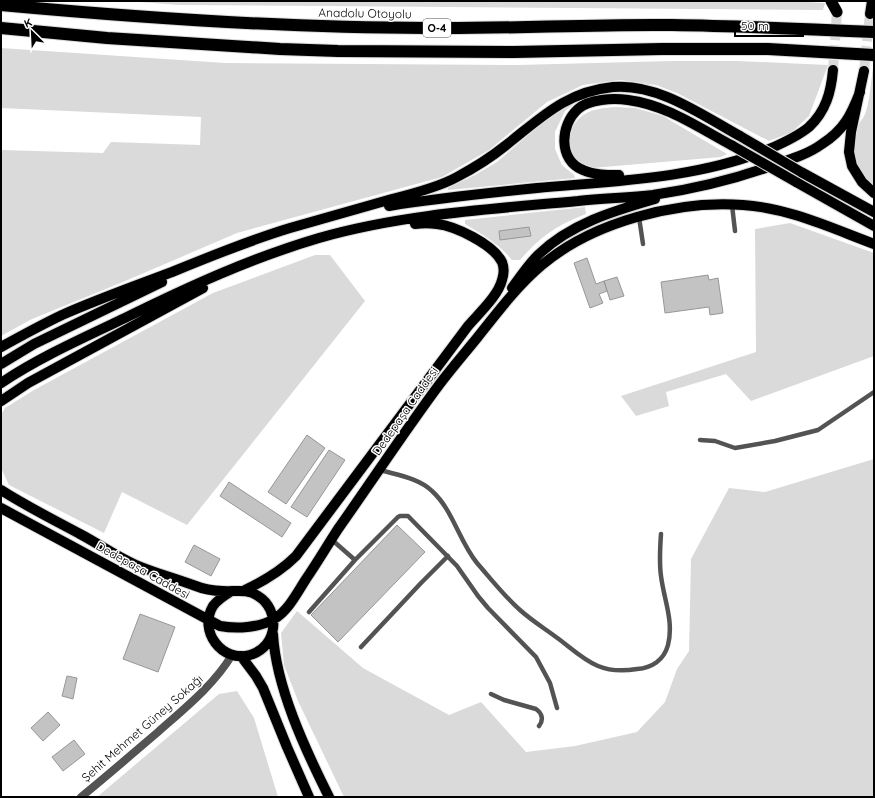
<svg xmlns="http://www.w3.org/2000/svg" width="875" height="798" font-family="Quicksand,sans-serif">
<rect width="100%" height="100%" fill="#fff"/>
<path fill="#dadada" d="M126 1H787L825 3 823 10 179 5Z
M1 48 225 63 518 65 672 61H738L828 65 809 116 792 132 769 141 677 93 656 85 620 80 583 85 547 102 489 150 442 177 237 233 123 282 32 319 1 336V150L103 153 111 142 200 145 201 117 1 108Z
M873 68H874V188C854 169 848 151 859 124 861 120 865 116 866 111 870 100 871 80 873 68Z
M571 104 573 105 565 111 555 132V149L562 165 574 175 575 178 448 190V188L475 175 497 162 553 114Z
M616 107 635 108 663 116 727 154 721 157 592 168C587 165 580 163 575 159 561 147 571 122 585 114 595 108 605 108 616 107Z
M585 207 586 214C557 225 541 236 520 260H512C499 244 482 234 465 224V220Z
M790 223 874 253V356L751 401 726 374 666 392 669 406 636 416 621 396 756 352 755 229Z
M315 255H330L365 301 187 525 122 492 104 533 9 485 1 468V415L5 408 34 390 213 293Z
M874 459V797H344L298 701 284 665 281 633 297 611 363 668 449 715 481 702 526 752 575 746 637 732 665 702 677 669 689 651 691 559 729 488 765 492Z
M237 691 254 718 278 797H97L219 694Z"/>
<path fill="#c3c3c3" stroke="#979797" d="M529 227 531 236 500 240 499 231Z
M587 258 596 284 604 281 607 291 599 294 603 303 590 308 574 263Z
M708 275 709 280 718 278 723 313 710 315 709 307 665 313 661 282Z
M617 277 624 296 610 300 604 281Z
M307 435 325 448 286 504 268 492Z
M329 450 345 460 307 517 291 507Z
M229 482 291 523 282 537 220 496Z
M397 525 425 552 338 642 311 615Z
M194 545 220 559 211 576 185 562Z
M140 614 175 627 158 672 123 659Z
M67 676 77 678 73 699 62 696Z
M48 712 60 725 43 741 31 728Z
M74 740 85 754 63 771 52 757Z"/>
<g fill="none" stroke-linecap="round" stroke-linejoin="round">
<path stroke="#d9d9d9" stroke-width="10" stroke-dasharray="10 5" stroke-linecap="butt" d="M833 70 837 12
M864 71 870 14"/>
<g stroke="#dbdbdb" stroke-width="12">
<path id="primary" d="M870 14 872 1
M864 71 851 132 849 152 852 166 862 182 874 193
M801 172 874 212
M619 175C607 175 594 175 583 170 558 160 560 125 578 109 589 99 613 98 628 100 667 105 699 128 733 146
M796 182 874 226
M389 206C439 198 488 193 537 188 614 181 695 179 767 150 781 144 797 137 809 127 826 111 831 92 833 70
M512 288C520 277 528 265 538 255 570 224 613 211 655 199
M1 347C21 336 41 325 62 315 98 299 135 286 172 272 211 256 250 240 290 228 324 218 358 209 392 199 412 194 439 187 457 177 474 168 490 158 505 146 541 118 565 92 613 87 658 83 702 115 740 136
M1 364 34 344 162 282
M1 383C40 357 83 338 125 318 188 287 251 258 319 238 403 214 492 209 578 201 603 198 628 198 653 195 693 189 732 180 771 166 788 160 807 155 822 144 844 130 851 115 860 92
M1 401 28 383 203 288
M1 490C26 506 54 520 80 534 99 544 117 557 136 565 155 573 174 578 193 585 203 589 213 591 223 591 235 592 247 588 258 596 281 610 278 647 250 655 222 663 198 631 213 606 218 599 225 595 232 591
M1 508 220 626C236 629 259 628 274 619 288 611 297 593 306 579 317 563 327 546 338 529 372 481 404 432 439 385 451 369 464 354 477 338 497 313 517 286 542 265 593 222 677 200 743 205 789 208 831 228 874 244
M245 590C264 581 281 571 296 556L468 326C479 313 498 296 502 280 504 274 504 267 502 262 493 244 455 226 437 224 430 223 422 223 415 224
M273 634C276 687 305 749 329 797
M241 656 256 676 263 688 287 747 309 797"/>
</g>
<g stroke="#dbdbdb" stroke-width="12">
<path id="trunk" d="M831 1 837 12"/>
</g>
<g stroke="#dbdbdb" stroke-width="14">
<path id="motorway" d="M1 5C143 18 284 28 426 28 508 29 590 24 672 25 740 26 807 29 874 32
M1 28 107 38 280 49 338 51 514 52 662 49H768L874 55"/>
</g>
<path stroke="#535353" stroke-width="4.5" d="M732 205 735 231
M639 217 643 244
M700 440 715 441 735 448 775 441 818 430 874 392
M380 470C397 475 419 478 432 491 453 510 459 541 477 563 491 579 504 596 520 610 531 620 544 628 556 637 570 647 583 660 598 666 610 671 625 671 637 669 652 668 664 660 668 645 674 621 664 600 661 576 659 562 660 548 661 534
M331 539 355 560 398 517 400 516H408L457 566 478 596 488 608 536 657 550 683 557 708
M309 612 355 560
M361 647 421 583 448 556
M491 694 504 700 536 709C542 713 544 720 539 726"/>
<path stroke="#535353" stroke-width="8" d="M81 797C107 776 132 754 158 732 185 708 213 686 232 655"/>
<use href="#primary" stroke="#000" stroke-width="10"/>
<use href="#trunk" stroke="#000" stroke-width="11"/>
<use href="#motorway" stroke="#000" stroke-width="12"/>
<g stroke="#dbdbdb" stroke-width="12" stroke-linecap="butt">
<path id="primary-bridge" d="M740 136 801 172
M733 146 796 182"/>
</g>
<use href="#primary-bridge" stroke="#000" stroke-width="10"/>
</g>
<g text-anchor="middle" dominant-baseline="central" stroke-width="3" stroke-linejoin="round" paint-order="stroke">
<rect fill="#fff" stroke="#4c4c4c" stroke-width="1" x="423" y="19" width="28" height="18" rx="3"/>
<g font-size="11" font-weight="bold" fill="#000">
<text x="437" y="28">O-4</text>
</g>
<g font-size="12" fill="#000" stroke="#fff">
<text transform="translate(365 13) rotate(1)">Anadolu Otoyolu</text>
<text transform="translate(405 411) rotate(-55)">Dedepaşa Caddesi</text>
<text transform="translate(143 570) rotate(29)">Dedepaşa Caddesi</text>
<text transform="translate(142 728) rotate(-41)">Şehit Mehmet Güney Sokağı</text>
</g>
</g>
<rect width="875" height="798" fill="none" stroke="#000000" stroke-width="4"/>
<g transform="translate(32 32) rotate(336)" stroke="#ffffff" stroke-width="3" paint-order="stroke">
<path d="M0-3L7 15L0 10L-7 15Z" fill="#000000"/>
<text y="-6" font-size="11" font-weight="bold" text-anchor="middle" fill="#000000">K</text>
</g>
<path d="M735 30v6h68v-6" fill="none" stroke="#000000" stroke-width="2"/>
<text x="741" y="30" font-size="12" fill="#000000" stroke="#ffffff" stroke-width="3" paint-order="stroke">50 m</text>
</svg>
